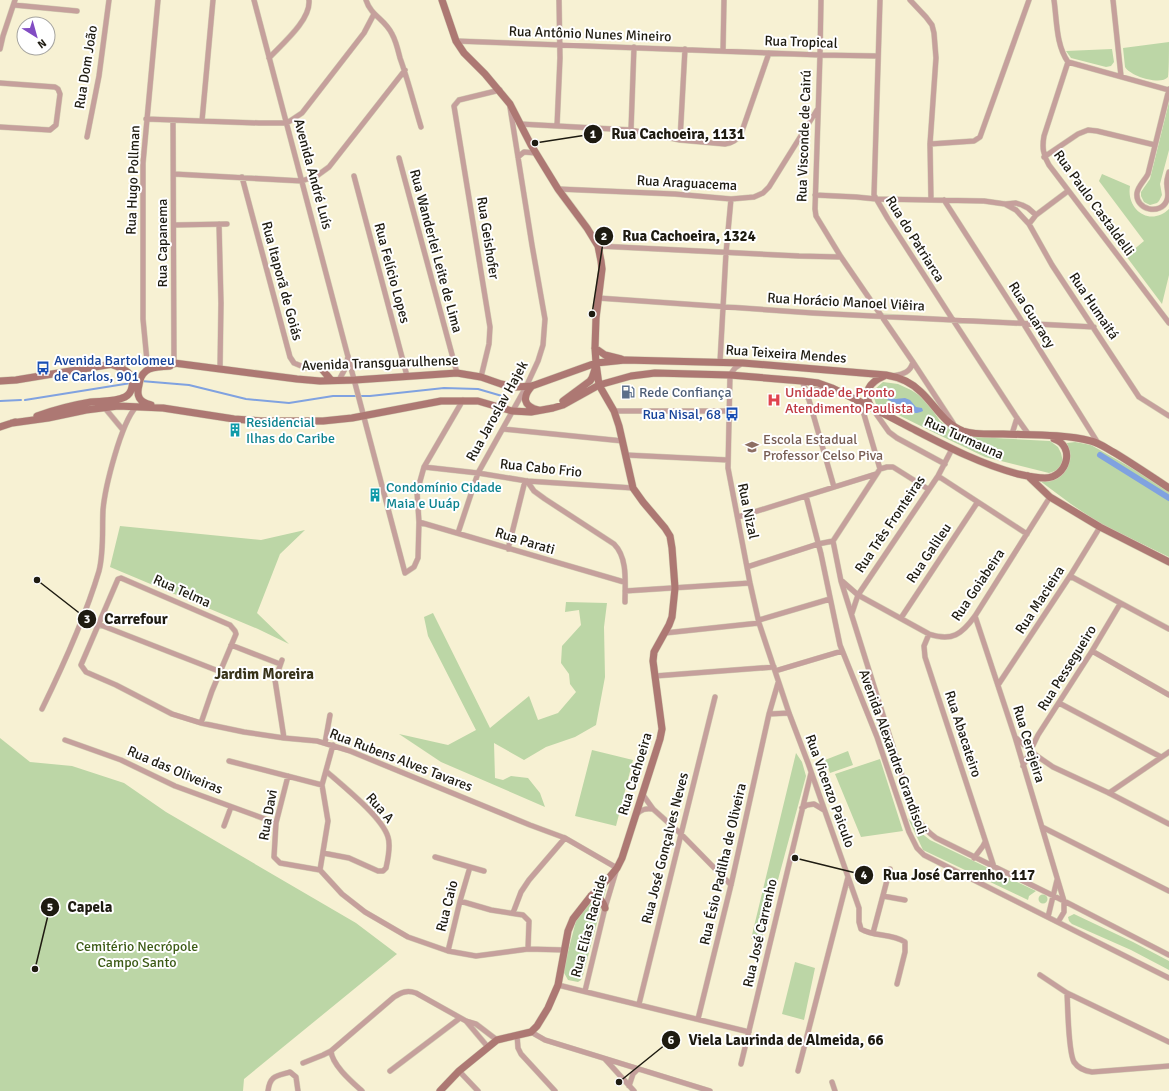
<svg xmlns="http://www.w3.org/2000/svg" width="1169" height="1091" font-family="Signika,sans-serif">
<rect width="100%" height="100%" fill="#f7f1d3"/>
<path fill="#bcd6a6" d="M1169 42C1169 50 1169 72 1168 77 1161 86 1130 76 1125 67L1123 48Z
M1112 49 1114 62 1111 66 1106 67 1071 58 1066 51Z
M1169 102V150L1160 184 1162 195 1159 201 1157 203 1150 205 1144 202 1141 196V192L1150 179Z
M1102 174 1130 186C1126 210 1150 227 1169 209V275L1162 304 1126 256 1144 241 1099 181Z
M883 382 898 384 911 390 925 399 940 421 958 434 995 438 1050 441 1058 447 1061 453 1063 462 1058 470 1049 473 985 457 939 435 876 404 874 398 875 389Z
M1075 442 1091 445 1169 489V557L1099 523 1071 504 1040 481 1047 480 1069 459 1067 443Z
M120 526 261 540 305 530 280 554 257 613 289 644 258 629 110 567Z
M566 602 607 603 604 627 605 677 596 725 575 737 546 747 524 760 494 743 495 778 503 780 511 776 528 778 540 793 545 807 441 762 399 734 448 745 476 730 428 636 424 617 433 613 490 728 529 696 538 720 558 713 576 692 570 684 569 674 561 663 562 646 581 625 579 610 565 612Z
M0 738 30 762 72 766 124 783 166 812 356 923 397 954 244 1079 243 1091H0Z
M592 750 633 760 616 826 575 816Z
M848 751 853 765 830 773 825 760Z
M796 753 802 762 806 776 762 939H751Z
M880 759 903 831 861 837 835 774Z
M908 818 920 832 930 840 1036 891 1029 896 1028 900 923 850Z
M607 885 583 975 581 980 578 982 568 980 563 971 577 917Z
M1038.5 899a4.5 4.5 0 1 1 9 0a4.5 4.5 0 1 1-9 0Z
M1074 914 1133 942 1169 961V970L1131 950 1072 924 1069 921 1068 917Z
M795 962 815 968 804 1020 782 1014Z"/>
<path fill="#80a2e0" d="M885 394 895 399 905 398 910 400 916 407 922 408 923 411C912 416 912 411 903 407 896 403 890 402 883 396Z"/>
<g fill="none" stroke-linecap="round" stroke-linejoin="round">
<path stroke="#80a2e0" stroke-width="2" d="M141 381 189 385 246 399 289 403 333 396H370L444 388 478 389 509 398
M25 400 131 383
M0 401 21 400"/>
<path stroke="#80a2e0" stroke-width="6" d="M1100 455 1169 498"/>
<g stroke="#d4cfb4" stroke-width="6">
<path id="minor" d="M254 0 405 573 414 567 418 558 419 522 417 492 424 467 463 400
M366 0C371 16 385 19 392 34 396 41 398 50 400 58 408 80 414 104 421 127
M821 0 820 55 815 209 816 216 841 257 913 362 953 423
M880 0 874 195 888 219 953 320 1017 418 1029 435
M910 0 926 17 932 25 934 33 936 58 930 144 931 200
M1054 0C1057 21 1056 45 1068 62
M1113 0 1121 76
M14 5 77 11
M456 41 820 55 878 56
M0 49 3 36 15 0
M723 51 724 0
M269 58C282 44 311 20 309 0
M1068 62 1044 136C1042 147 1043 155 1049 165L1169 323
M1068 62 1169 90
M0 83 55 87 58 89 60 94 56 125 50 130 0 127
M1169 89 1148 174C1145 180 1138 186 1137 193 1135 210 1161 216 1167 200 1169 195 1167 190 1167 185 1166 181 1168 176 1169 172
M146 119 259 123H287L302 113 364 33 374 14
M173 120 174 365
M202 121 213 0
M520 124 631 130 680 140 725 144C733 143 736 140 741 134L769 53
M557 126 560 58 559 0
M631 130 634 47
M87 137 99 76 109 0
M680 140 685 49
M930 144 974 141 980 137 1029 0
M518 157 524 152 536 153
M1044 157 1078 134 1088 130 1097 131 1155 145
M399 158 457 373
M174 174 302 181 318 175 329 167 405 70
M354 176 407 376
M242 177 290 357 294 363 306 368 346 367
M558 189 675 194 731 199 754 197 763 193 769 187 817 110
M815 195 856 197 876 199 931 200 984 201 1005 204 1016 203 1022 205 1028 208 1036 215
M944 200 1023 323 1098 443
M1005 204 1016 210 1029 224 1052 265 1139 397 1169 416
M219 224 221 303 220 369
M1029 224 1036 215 1068 191
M174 225 227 224
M598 246 799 256 841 257
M598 298 813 313 1094 327
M147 361 143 319V163L158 0
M720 362 726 253 731 199
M741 364 735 368 730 375 728 468 750 583 759 623 789 713 808 763 859 908V922L861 929C874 937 891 933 905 942V952L897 984
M893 376C903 374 910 373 913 362
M481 377 489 344 490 327 454 106 459 100 500 90
M339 380 346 367 348 356
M802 381 807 393 834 487
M808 398 814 390 829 388
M858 401 863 411 880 469
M104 407 123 430
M872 408 889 432 897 438 945 464
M614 411H728
M503 429 623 441
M1012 434 1017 418
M626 455 728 460
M424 467 478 473 527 481 633 488
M880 469 887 467H893L928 489
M938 476 1027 534
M527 481 534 491 545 499 614 544C628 558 625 582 625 602
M806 496 821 554 840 645 877 737 909 832 917 848 924 855 1169 978
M738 517 876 474
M419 522 624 582
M458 533 478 473 526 387 538 361 543 345 545 319 532 245 510 107
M833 541 841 581 910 801C916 818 921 827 936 838L1064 901 1169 955
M833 541 880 469
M508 549 525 481
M747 567 818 544 833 541
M1070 576 1169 629
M842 581 858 595 929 634C952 642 962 634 975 616L1050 497
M625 591 750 583
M852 613 858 595 862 589 938 476 952 449
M975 616 1015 737 1064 901V912L1058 922
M901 618 977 503
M759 620 830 599
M98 624 221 672
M665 633 759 623
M929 634 924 646 925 657 994 867
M231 645 280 664
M1092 651 1169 695
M282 660 275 680 284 738
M775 671 842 651
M655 676 774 667
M998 685 1070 576 1100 527
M1059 703 1161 757
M42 709C64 664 85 618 99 571 104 551 102 530 103 510 105 487 121 423 136 407
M769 714 789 713
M201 723 212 691 236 634 235 631 230 625 121 578 118 579 81 665 86 672 116 685 172 714 201 723 244 732 284 738 317 741 350 751 530 825 565 838 617 868 605 908 585 991
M1016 738 1037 756 1053 767 1109 793 1169 824
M65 740 121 760 175 786 276 823
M325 743 330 715
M229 761 322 785
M1023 766 1038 735 1092 651 1120 604
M288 776 276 823 274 857 280 863 320 870
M1109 793 1169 752
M643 795 653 809 681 834 731 885
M802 808 807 805 814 804 824 810
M636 815C641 809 646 808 653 809
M224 826 231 807
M1042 827 1169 891
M323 853 349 858 378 871H383L386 868C388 859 391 846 388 837 382 817 343 786 326 771
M435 857 484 871
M974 858 983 846 985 842
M320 870 342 894 365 912 408 937 448 951 476 956 528 949 565 950
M320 870 328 821 322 785 333 745
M883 896 905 900
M460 901 491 910 523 915 529 921 528 949
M513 913 521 892 529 880 565 838
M1048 917 1057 880
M873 933 890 869
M448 951 460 901 470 867
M1040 975 1067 993 1169 1042
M558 985 749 1032
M1067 993C1068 1008 1068 1051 1074 1062 1078 1068 1085 1071 1092 1072L1169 1066
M639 1004 715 697
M698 1019 731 885 769 714 778 683
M466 1021 487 1046
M531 1032 545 1040 710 1091
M517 1035 518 1048 521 1054 555 1091
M331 1051C332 1065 352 1082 362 1091
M605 1059 634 1091
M303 1063 323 1055 331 1051 394 997C402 992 407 990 416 993L466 1021 476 1024 497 1040
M741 1064 811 773
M390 1071 460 1018
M459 1071 478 1091
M798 1071 848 877
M832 1082 835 1091
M629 1086 633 1074 638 1069
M268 1091C270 1075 277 1076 290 1072L296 1077 298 1091"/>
</g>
<g stroke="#d4cfb4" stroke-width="8">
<path id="secondary" d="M595 348 605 355 621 359
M321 368 331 380
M0 381 16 380 131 361 174 363 297 379 320 381 355 380 457 373 481 377 501 384 516 387 532 386 596 363 625 360 743 363 886 375C899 377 912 383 921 392 935 405 944 424 963 431 975 435 990 434 1003 434 1030 435 1064 434 1091 441 1100 443 1107 449 1115 453 1133 464 1151 476 1169 488
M532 386C522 397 523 406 538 410
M563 401 590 381 592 378 595 369
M151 405C139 402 136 396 139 385 140 379 141 375 146 371 152 366 162 367 170 366
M871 407C862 392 870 382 884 376
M37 416C54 410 73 405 91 402 102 401 115 402 125 397 129 395 131 392 132 387 135 373 124 369 113 365
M12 423 48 418 86 410 118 406 163 408 234 419 261 421H323L352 418 441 401H478L512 411 531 412 553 408 563 405 599 385 631 376 655 373 730 375 802 381 818 383 832 388C859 401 885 414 911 428 946 446 980 464 1018 474 1027 476 1036 478 1045 478 1067 478 1076 446 1054 439
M0 427 15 422
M1028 476 1050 497 1100 527 1169 562
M591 896C599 897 603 900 605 908
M440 1091 459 1071 497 1040 531 1032 537 1026 548 1008 558 985 568 931 573 919 591 896 608 879 617 868 622 858 660 739 662 729 653 661 654 652 669 625 672 617 675 588 672 548 670 536 665 528 643 502 633 488 619 426 614 411 599 385 596 363 595 348 596 318 602 269 601 261 598 246 587 228 558 189 531 145 510 104 485 74 464 53 456 41 442 0"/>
</g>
<use href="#minor" stroke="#c5a09c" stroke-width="5"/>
<use href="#secondary" stroke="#ad7873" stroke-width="7"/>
</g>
<defs>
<g id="bus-bare" transform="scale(1.08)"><path d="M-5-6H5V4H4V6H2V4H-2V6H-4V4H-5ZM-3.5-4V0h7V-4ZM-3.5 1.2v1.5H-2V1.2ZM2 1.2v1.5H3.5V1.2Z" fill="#1a4fb4" stroke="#fff" stroke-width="2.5" paint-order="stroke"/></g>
<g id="fuel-bare" transform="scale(1.08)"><path d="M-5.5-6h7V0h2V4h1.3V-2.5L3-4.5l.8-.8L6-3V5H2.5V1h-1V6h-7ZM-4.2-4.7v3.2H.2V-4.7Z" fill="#5c6f8a" stroke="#fff" stroke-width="2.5" paint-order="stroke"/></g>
<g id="hospital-bare" transform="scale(1.08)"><path d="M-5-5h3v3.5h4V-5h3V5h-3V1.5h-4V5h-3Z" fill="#e0444e" stroke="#fff" stroke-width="2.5" paint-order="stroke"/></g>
<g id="building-bare" transform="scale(1.08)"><path d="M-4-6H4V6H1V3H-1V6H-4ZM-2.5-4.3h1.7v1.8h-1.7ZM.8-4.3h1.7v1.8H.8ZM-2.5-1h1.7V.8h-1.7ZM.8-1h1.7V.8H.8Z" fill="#0f9aa8" stroke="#fff" stroke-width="2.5" paint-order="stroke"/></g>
<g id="school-bare" transform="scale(1.08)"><path d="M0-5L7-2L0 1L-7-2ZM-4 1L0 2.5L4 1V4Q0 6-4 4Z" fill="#8d6e63" stroke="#fff" stroke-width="2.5" paint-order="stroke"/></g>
</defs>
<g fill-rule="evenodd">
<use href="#bus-bare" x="43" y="368"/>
<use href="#fuel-bare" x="628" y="392"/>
<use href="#hospital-bare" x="774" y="400"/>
<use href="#bus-bare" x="732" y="414"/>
<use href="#building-bare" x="235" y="430"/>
<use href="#school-bare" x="752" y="447"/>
<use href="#building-bare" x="375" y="495"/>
</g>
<g text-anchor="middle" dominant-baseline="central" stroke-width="4" stroke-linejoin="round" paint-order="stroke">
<g font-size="14" fill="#1e1b11" stroke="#fff">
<text transform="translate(590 34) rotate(2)">Rua Antônio Nunes Mineiro</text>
<text transform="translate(801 42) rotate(2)">Rua Tropical</text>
<text transform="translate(86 67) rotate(-81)">Rua Dom João</text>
<text transform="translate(804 136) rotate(-88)">Rua Visconde de Cairú</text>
<text transform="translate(313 174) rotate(75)">Avenida André Luís</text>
<text transform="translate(133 180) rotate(-88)">Rua Hugo Pollman</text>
<text transform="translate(687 183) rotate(3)">Rua Araguacema</text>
<text transform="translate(1094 203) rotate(54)">Rua Paulo Castaldelli</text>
<text transform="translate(488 238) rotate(81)">Rua Geishofer</text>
<text transform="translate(915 239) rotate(58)">Rua do Patriarca</text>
<text transform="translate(162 243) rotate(-90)">Rua Capanema</text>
<text transform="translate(436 251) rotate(75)">Rua Wanderlei Leite de Lima</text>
<text transform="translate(392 273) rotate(75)">Rua Felício Lopes</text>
<text transform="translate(282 281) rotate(75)">Rua Itaporã de Goiás</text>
<text transform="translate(846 302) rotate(3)">Rua Horácio Manoel Viêira</text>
<text transform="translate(1094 306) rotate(56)">Rua Humaitá</text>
<text transform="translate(1032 315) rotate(58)">Rua Guaracy</text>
<text transform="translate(786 354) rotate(4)">Rua Teixeira Mendes</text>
<text transform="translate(380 363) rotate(-2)">Avenida Transguarulhense</text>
<text transform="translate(497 411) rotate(-61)">Rua Jaroslav Hajek</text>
<text transform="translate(964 438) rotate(24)">Rua Turmauna</text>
<text transform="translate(541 468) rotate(6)">Rua Cabo Frio</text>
<text transform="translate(748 511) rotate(78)">Rua Nizal</text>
<text transform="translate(890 524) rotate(-56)">Rua Três Fronteiras</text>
<text transform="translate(525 541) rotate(17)">Rua Parati</text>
<text transform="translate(929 553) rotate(-56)">Rua Galileu</text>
<text transform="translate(978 585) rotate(-56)">Rua Goiabeira</text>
<text transform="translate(182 591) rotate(24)">Rua Telma</text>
<text transform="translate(1040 600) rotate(-57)">Rua Macieira</text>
<text transform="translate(1067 668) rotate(-58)">Rua Pessegueiro</text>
<text transform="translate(963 734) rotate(72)">Rua Abacateiro</text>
<text transform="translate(1029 744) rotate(73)">Rua Cerejeira</text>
<text transform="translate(893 752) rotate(70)">Avenida Alexandre Grandisoli</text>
<text transform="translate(401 760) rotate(21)">Rua Rubens Alves Tavares</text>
<text transform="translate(175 770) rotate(23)">Rua das Oliveiras</text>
<text transform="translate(635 774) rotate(-73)">Rua Cachoeira</text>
<text transform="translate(830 791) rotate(70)">Rua Vicenzo Paiculo</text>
<text transform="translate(380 808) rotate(49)">Rua A</text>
<text transform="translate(268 815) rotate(-80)">Rua Davi</text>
<text transform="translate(665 848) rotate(-76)">Rua José Gonçalves Neves</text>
<text transform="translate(723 864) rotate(-77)">Rua Ésio Padilha de Oliveira</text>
<text transform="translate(447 906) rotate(-76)">Rua Caio</text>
<text transform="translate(589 926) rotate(-75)">Rua Elías Rachide</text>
<text transform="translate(760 933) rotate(-77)">Rua José Carrenho</text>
</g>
<g font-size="14" fill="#164399" stroke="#fff" text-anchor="start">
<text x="54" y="360">Avenida Bartolomeu<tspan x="54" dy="16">de Carlos, 901</tspan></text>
<text x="721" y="414" text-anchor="end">Rua Nisal, 68</text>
</g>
<g font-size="14" fill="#4e5e75" stroke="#fff" text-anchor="start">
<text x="639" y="392">Rede Confiança</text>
</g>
<g font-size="14" fill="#be3a42" stroke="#fff" text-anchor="start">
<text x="785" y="392">Unidade de Pronto<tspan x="785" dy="16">Atendimento Paulista</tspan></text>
</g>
<g font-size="14" fill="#0d838f" stroke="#fff" text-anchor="start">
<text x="246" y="422">Residencial<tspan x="246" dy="16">Ilhas do Caribe</tspan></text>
<text x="386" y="487">Condomínio Cidade<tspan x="386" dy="16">Maia e Uuáp</tspan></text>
</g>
<g font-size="14" fill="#785e54" stroke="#fff" text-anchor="start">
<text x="763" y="439">Escola Estadual<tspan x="763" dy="16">Professor Celso Piva</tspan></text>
</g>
<g font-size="14" fill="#3c5b15" stroke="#fff">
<text x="137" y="946">Cemitério Necrópole<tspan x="137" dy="16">Campo Santo</tspan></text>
</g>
<g font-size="15" font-weight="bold" fill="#38331a" stroke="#fff">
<text x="264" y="674">Jardim Moreira</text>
</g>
</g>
<path fill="none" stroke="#1e1b11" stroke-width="1.5" d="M535 143L593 134M592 314L604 236M37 580L87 619M795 858L864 875M35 969L50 907M619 1082L671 1040"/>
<g fill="#1e1b11" stroke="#fff" stroke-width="1.5">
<circle cx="535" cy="143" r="4"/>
<circle cx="592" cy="314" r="4"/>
<circle cx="37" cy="580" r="4"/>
<circle cx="795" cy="858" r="4"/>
<circle cx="35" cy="969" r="4"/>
<circle cx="619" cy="1082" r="4"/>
<circle cx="593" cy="134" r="10"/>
<circle cx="604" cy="236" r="10"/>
<circle cx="87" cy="619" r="10"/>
<circle cx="864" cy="875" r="10"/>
<circle cx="50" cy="907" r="10"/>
<circle cx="671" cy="1040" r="10"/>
</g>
<g font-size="12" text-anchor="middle" font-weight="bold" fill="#fff">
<text x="593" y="138">1</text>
<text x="604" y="240">2</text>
<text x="87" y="623">3</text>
<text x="864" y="879">4</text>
<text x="50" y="911">5</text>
<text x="671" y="1044">6</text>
</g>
<g font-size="15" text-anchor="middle" font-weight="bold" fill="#1e1b11" stroke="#fff" stroke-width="4" stroke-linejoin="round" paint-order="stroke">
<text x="678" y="139">Rua Cachoeira, 1131</text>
<text x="689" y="241">Rua Cachoeira, 1324</text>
<text x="136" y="624">Carrefour</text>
<text x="959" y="880">Rua José Carrenho, 117</text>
<text x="90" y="912">Capela</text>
<text x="786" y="1045">Viela Laurinda de Almeida, 66</text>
</g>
<g transform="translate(36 36) rotate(143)"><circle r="19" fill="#ffffff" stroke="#a5a4a0"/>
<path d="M0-3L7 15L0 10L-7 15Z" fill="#824cc3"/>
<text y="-6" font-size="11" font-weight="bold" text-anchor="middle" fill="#1e1b11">N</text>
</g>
</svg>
